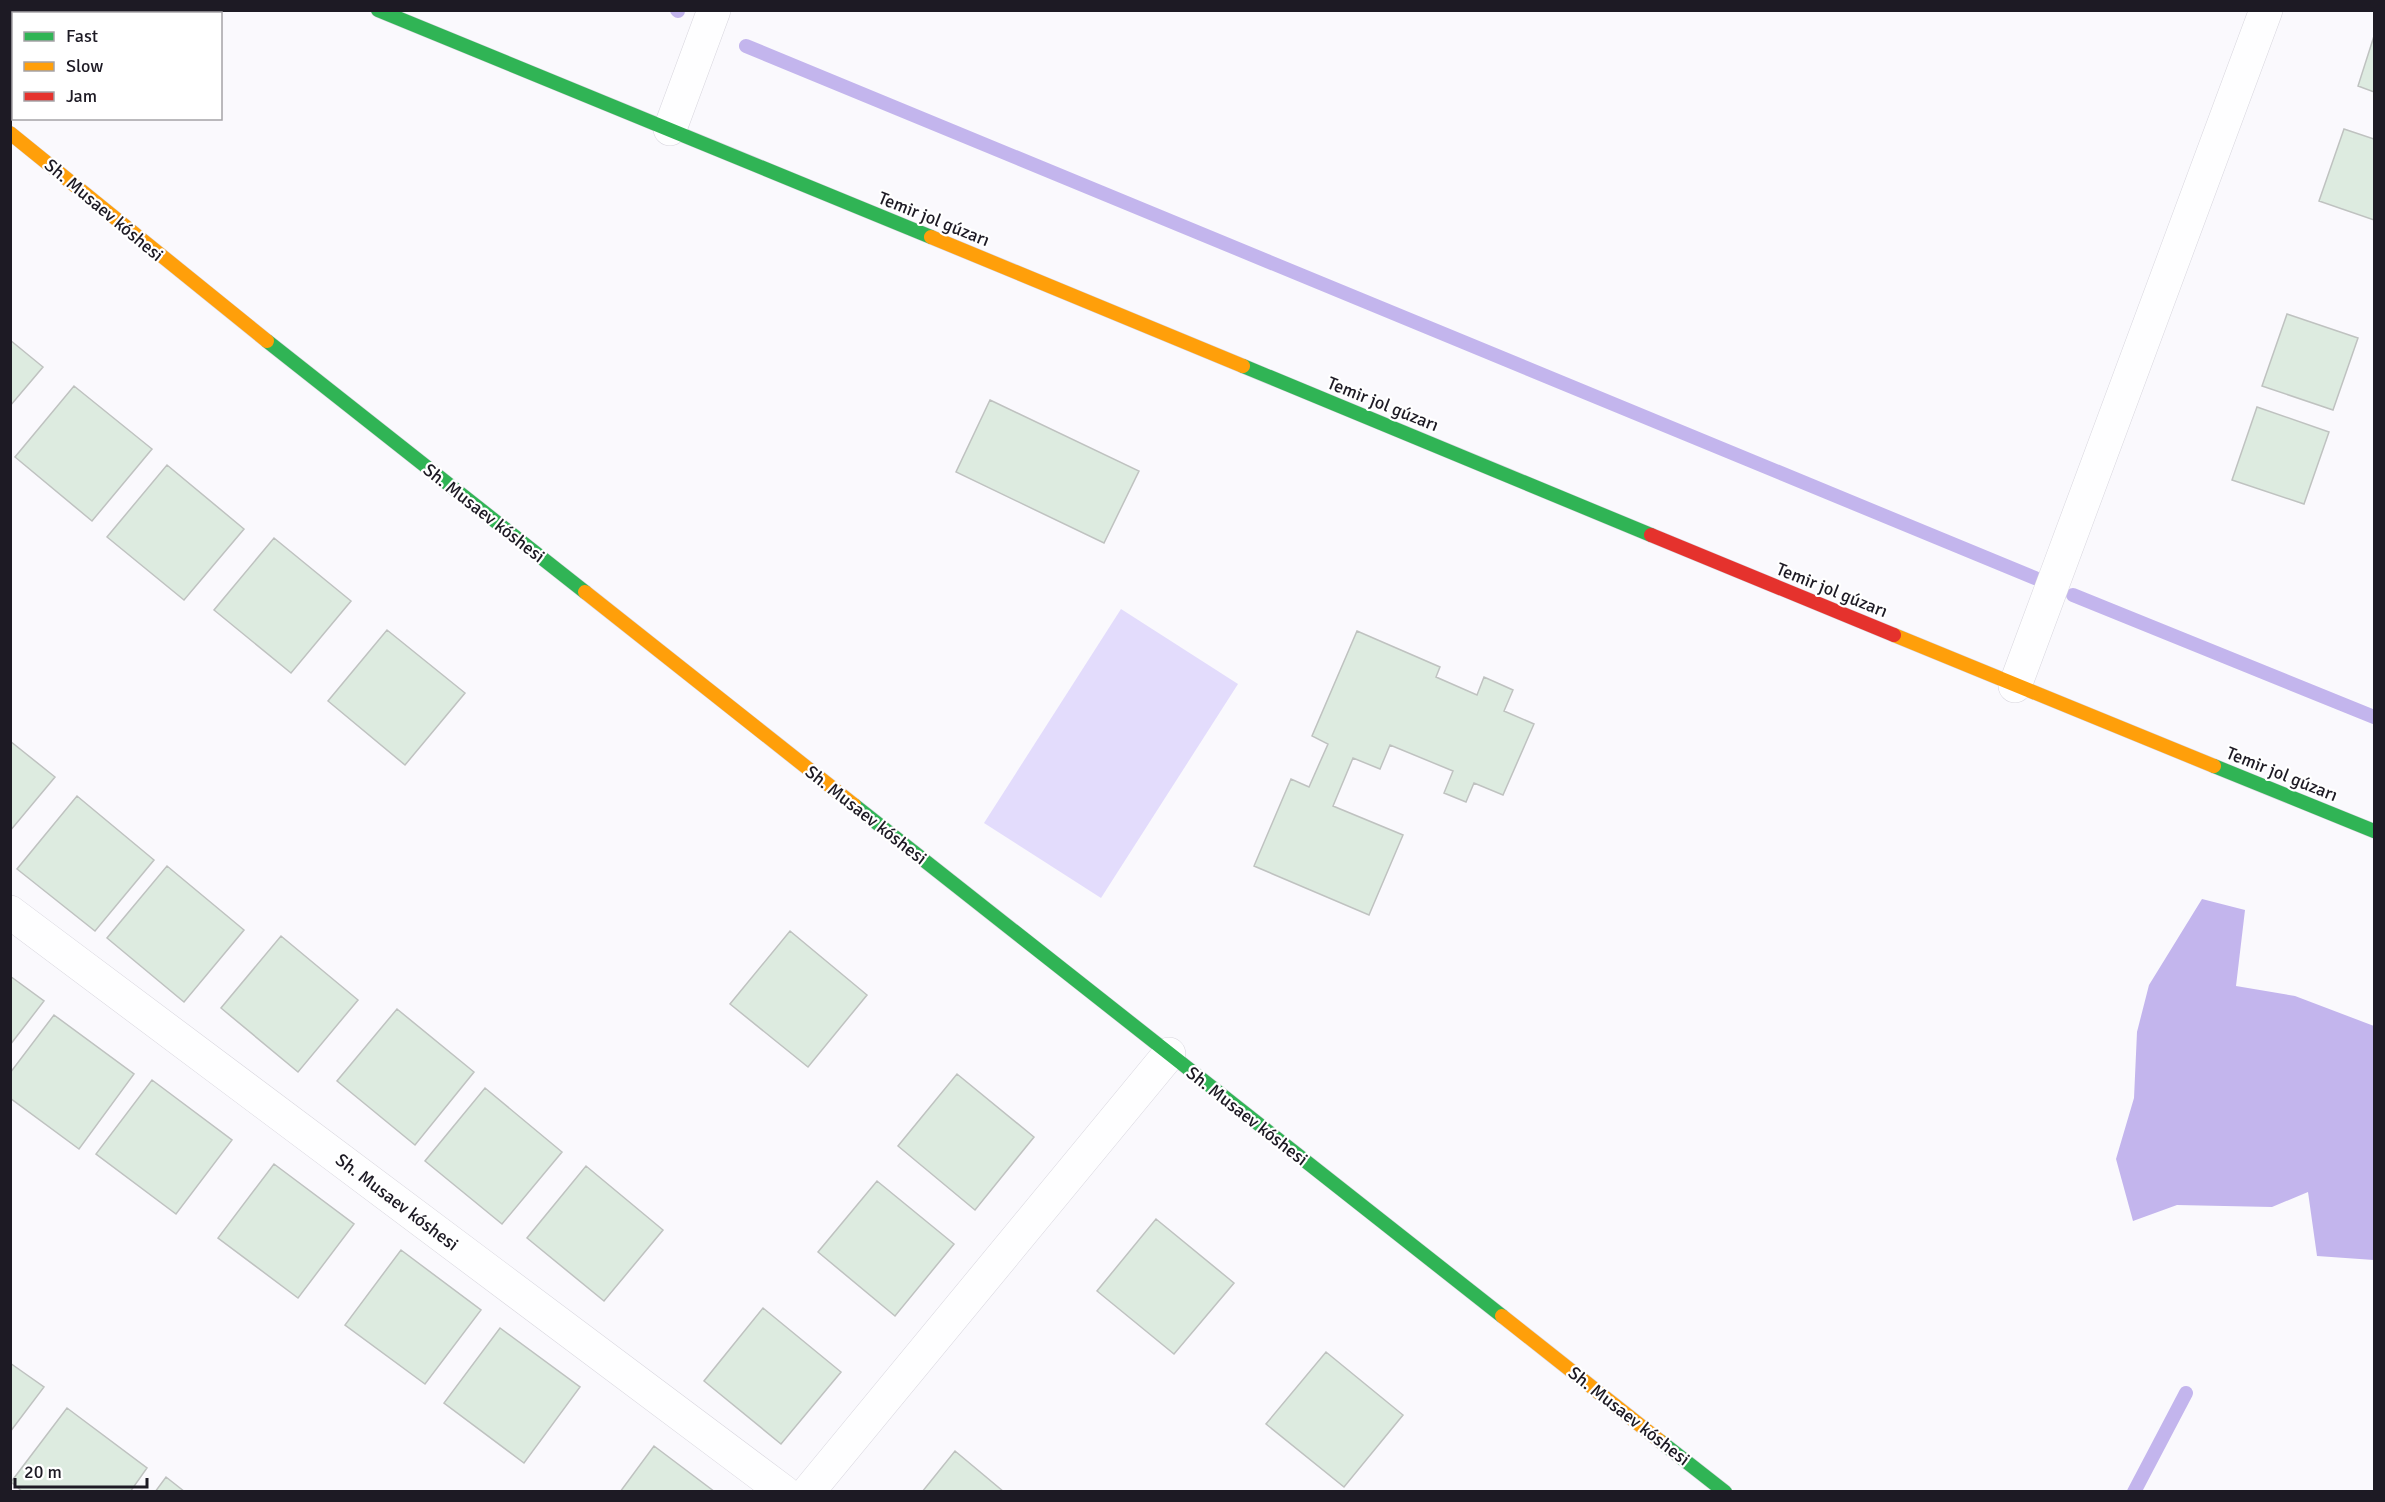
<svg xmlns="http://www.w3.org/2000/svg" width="2385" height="1502" font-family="Signika,sans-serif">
<rect width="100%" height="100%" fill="#faf9fd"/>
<path fill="#e3dcfc" d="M1121 609 1238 684 1101 898 984 823Z"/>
<path fill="#c3b5ed" d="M2202 899 2245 910 2236 986 2295 996 2374 1026V1260L2317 1256 2308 1192 2272 1207 2177 1205 2133 1221 2116 1159 2134 1098 2137 1032 2149 985Z"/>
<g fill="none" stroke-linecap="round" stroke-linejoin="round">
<path stroke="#c3b5ed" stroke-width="14" d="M677 10 678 11
M746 46 2035 578
M2073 595 2374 717
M2134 1492 2186 1393"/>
</g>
<path fill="#ddebe0" stroke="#bfc2c0" stroke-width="1.5" d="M2374 36V92L2358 86Z
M2344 129 2374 139V220L2319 201Z
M2287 314 2358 338 2333 410 2262 386Z
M10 340 43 367 10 406Z
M74 386 152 449 92 521 15 457Z
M990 400 1139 471 1104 543 956 472Z
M2257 407 2329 432 2304 504 2232 480Z
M167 465 244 529 184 600 107 537Z
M274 538 351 601 291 673 214 610Z
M387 630 465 693 405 765 328 701Z
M1357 631 1440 667 1436 677 1477 695 1484 677 1513 690 1504 711 1534 724 1503 795 1474 783 1466 802 1444 793 1453 771 1390 745 1380 769 1353 758 1333 806 1403 835 1369 915 1254 866 1291 779 1309 787 1328 744 1312 736Z
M10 741 55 777 10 831Z
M77 796 154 860 95 931 17 869Z
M167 866 244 930 184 1002 107 938Z
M790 931 867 995 808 1067 730 1004Z
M281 936 358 1000 298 1072 221 1008Z
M10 976 44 1001 10 1045Z
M397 1009 474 1072 415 1145 337 1081Z
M54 1015 134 1074 79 1149 10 1098V1073Z
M957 1074 1034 1137 975 1210 898 1146Z
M152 1080 232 1140 176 1214 96 1154Z
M485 1088 562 1152 502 1224 425 1161Z
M274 1164 354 1224 298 1298 218 1238Z
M586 1166 663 1230 604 1301 527 1238Z
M877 1181 954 1244 895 1316 818 1252Z
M1156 1219 1234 1283 1174 1354 1097 1291Z
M401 1250 481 1310 425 1384 345 1325Z
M763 1308 841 1372 781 1444 704 1381Z
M500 1328 580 1387 524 1463 444 1403Z
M1326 1352 1403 1415 1344 1487 1266 1424Z
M10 1363 44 1387 10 1432Z
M67 1408 147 1468 130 1492H23L11 1482Z
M654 1446 715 1492H620Z
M955 1451 1004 1492H922Z
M166 1477 185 1492H155Z"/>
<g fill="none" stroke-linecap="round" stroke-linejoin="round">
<g stroke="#d8d6de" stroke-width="34">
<path id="street" d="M670 129 714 10
M2015 686 2266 10
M10 912 784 1492
M808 1492 1169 1054"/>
</g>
<g stroke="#d8d6de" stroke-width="15">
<path id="fast" d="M378 10 931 237
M267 341 585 592
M1243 366 1651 535
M2214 766 2374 831
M854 805 1502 1316
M1660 1441 1725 1492"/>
</g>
<g stroke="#d8d6de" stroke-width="15">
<path id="slow" d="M10 133 267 341
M931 237 1243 366
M585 592 854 805
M1894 635 2214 766
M1502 1316 1660 1441"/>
</g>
<g stroke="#d8d6de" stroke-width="15">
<path id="jam" d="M1651 535 1894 635"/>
</g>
<use href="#street" stroke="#fefeff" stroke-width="33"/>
<use href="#fast" stroke="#30b455" stroke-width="14"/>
<use href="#slow" stroke="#ff9f0a" stroke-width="14"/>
<use href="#jam" stroke="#e5322d" stroke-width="14"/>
</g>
<g text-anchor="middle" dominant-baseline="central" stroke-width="4.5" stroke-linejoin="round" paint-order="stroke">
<g font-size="18" fill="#1d1a24" stroke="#fff">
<text transform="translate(104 210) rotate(40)">Sh. Musaev kóshesi</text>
<text transform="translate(934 219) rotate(22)">Temir jol gúzarı</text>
<text transform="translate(1383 404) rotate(22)">Temir jol gúzarı</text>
<text transform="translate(484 513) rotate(38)">Sh. Musaev kóshesi</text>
<text transform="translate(1832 590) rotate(22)">Temir jol gúzarı</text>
<text transform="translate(2282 774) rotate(22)">Temir jol gúzarı</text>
<text transform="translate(866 815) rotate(38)">Sh. Musaev kóshesi</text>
<text transform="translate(1247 1116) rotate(38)">Sh. Musaev kóshesi</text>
<text transform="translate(397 1202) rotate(37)">Sh. Musaev kóshesi</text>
<text transform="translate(1629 1416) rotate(38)">Sh. Musaev kóshesi</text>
</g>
</g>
<rect width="2385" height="1502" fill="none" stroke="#1d1a24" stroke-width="24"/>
<rect x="12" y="12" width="210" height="108" fill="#ffffff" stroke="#a5a3a7" stroke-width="1.5"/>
<rect x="24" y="32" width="30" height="9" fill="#30b455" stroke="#a5a3a7" stroke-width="1.5"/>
<text x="66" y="42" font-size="18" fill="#1d1a24">Fast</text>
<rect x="24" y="62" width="30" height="9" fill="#ff9f0a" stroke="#a5a3a7" stroke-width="1.5"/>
<text x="66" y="72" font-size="18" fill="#1d1a24">Slow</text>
<rect x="24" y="92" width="30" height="9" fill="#e5322d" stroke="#a5a3a7" stroke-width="1.5"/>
<text x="66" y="102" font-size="18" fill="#1d1a24">Jam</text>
<path d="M15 1478v9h132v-9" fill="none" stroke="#1d1a24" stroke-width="3"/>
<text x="24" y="1478" font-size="18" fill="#1d1a24" stroke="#ffffff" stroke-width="4.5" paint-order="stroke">20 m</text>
</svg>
